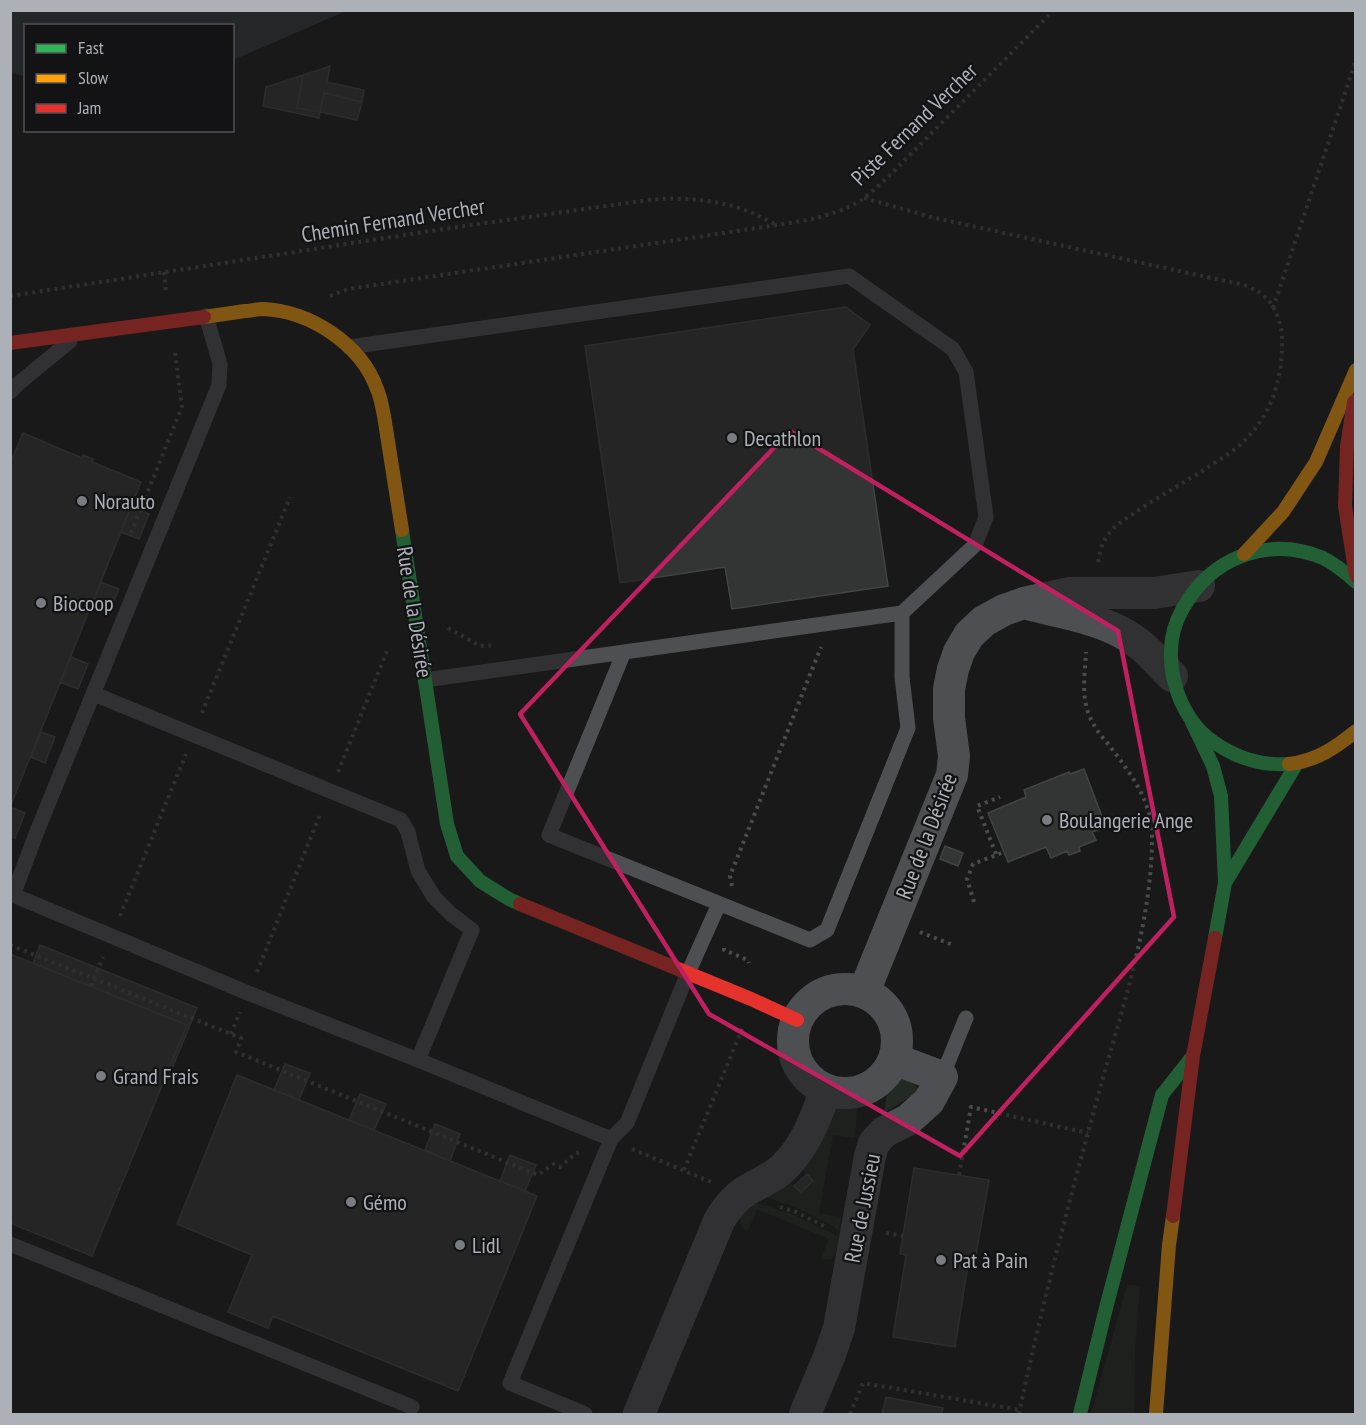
<svg xmlns="http://www.w3.org/2000/svg" width="1366" height="1425" font-family="'PT Sans Narrow',sans-serif">
<rect width="100%" height="100%" fill="#191919"/>
<path fill="#232923" d="M898 1077 915 1083 918 1090 913 1095 884 1113 889 1082Z
M858 1099 855 1138 833 1135 819 1213 841 1217 839 1230C812 1214 792 1204 761 1196L789 1181 801 1192 813 1181 802 1169C810 1161 817 1151 822 1141 832 1118 830 1104 858 1099Z
M753 1202 797 1216 839 1237C837 1250 838 1262 821 1259L829 1239 757 1209 748 1231 742 1227 739 1217Z
M1127 1285 1140 1286 1135 1351 1134 1414H1091Z"/>
<path fill="#31393e" d="M10 11 11 10 346 11 233 60 232 26H26L25 76 11 73Z"/>
<path fill="#333434" stroke="#424345" stroke-width="1.5" d="M330 66 327 82 364 90 362 102 324 93 320 112 297 108 303 75Z
M303 75 297 108 320 112 319 118 263 106 266 87Z
M324 93 362 102 357 120 320 112Z
M846 307 870 325 853 349 888 586 732 609 725 567 620 583 585 346Z
M23 433 82 458 83 455 93 459 92 462 141 482 10 807V464Z
M131 507 149 514 139 539 121 532Z
M101 582 119 589 109 614 91 607Z
M71 657 88 664 78 689 60 682Z
M41 732 55 737 45 763 31 757Z
M1084 769 1106 827 1092 832 1096 840 1079 847 1080 851 1069 855 1067 851 1051 858 1046 847 1008 862 988 813 1026 797 1024 790 1069 772 1070 774Z
M10 807 25 813 15 838 10 836Z
M945 846 963 853 958 866 940 859Z
M40 945 197 1008 167 1081 164 1079 187 1025 33 963Z
M10 954 187 1025 92 1256 10 1223Z
M285 1064 310 1073 299 1100 274 1090Z
M237 1075 537 1196 458 1391 273 1316 268 1328 228 1312 252 1255 177 1224Z
M360 1094 386 1104 374 1130 349 1120Z
M435 1124 460 1134 450 1161 425 1150Z
M510 1155 536 1165 525 1191 500 1181Z
M914 1168 989 1180 974 1266 968 1265 955 1347 893 1337 906 1255 900 1254Z
M807 1174 813 1181 801 1192 794 1186Z
M886 1397 943 1408 942 1414H882Z"/>
<g fill="none" stroke-linecap="round" stroke-linejoin="round">
<path stroke="#494b4d" stroke-width="4" stroke-dasharray="3 4.5" stroke-linecap="butt" d="M864 198 935 218 1244 285C1251 288 1259 291 1264 296 1278 308 1283 329 1282 346 1282 379 1271 414 1247 438 1233 453 1215 462 1199 473 1171 490 1143 506 1117 525 1104 537 1101 545 1098 563
M164 272 166 292
M10 296 437 230 648 200C682 197 717 199 750 212 758 216 767 220 775 224
M330 296 348 289 777 225C807 220 837 216 863 199 872 192 880 184 888 177L1054 10
M1273 308 1356 60
M131 533 182 407 175 353
M448 628 480 646 495 645
M202 713 290 497
M338 772 387 651
M996 854 977 806 1000 797
M732 886 730 876 821 647
M974 902 967 879 973 864 1004 852
M120 916 186 754
M920 932 953 945
M10 945 241 1038 236 1052 538 1175 553 1164 560 1167 576 1153 582 1152
M724 948V950L748 960 749 963
M257 972 321 812
M91 986 103 957
M231 1034 240 1012
M632 1149 711 1182
M684 1170 742 1029
M959 1175 971 1107 1088 1133
M780 1207 796 1212 826 1227
M886 1233 903 1236
M850 1414 863 1383 1020 1410
M1019 1414C1042 1304 1071 1194 1101 1085 1123 1006 1152 920 1152 837 1152 800 1130 773 1109 745 1101 736 1094 727 1089 715 1081 695 1085 673 1086 652"/>
<path stroke="#4e4f52" stroke-width="15" d="M206 316 220 364 219 385 38 829 13 895 248 993 418 1060 611 1139
M349 347 849 276 953 349 966 372 986 517 975 545 902 613 425 680
M10 392 19 383 70 341
M624 652 549 835 810 940 827 930 908 728 902 677V613
M94 694 401 820 408 832 418 871 434 897 451 914 472 930 418 1060
M942 1077 966 1018
M10 1244 412 1407
M585 1414 510 1383 611 1139 627 1123 688 973 719 904"/>
<path stroke="#4e4f52" stroke-width="32" d="M1031 605C1064 613 1107 620 1135 641 1149 650 1160 665 1172 676
M793 1041a52 52 0 1 1 104 0a52 52 0 1 1-104 0Z
M864 992 952 775 954 756 949 718V689L953 669 959 652 969 635 984 621 1004 610 1024 603 1070 593H1154L1199 586
M639 1414 719 1221C724 1212 731 1203 739 1196 752 1185 771 1180 783 1168 805 1148 816 1117 826 1090
M805 1414 829 1357 839 1328 870 1156 874 1143 884 1132 908 1120 929 1101 942 1077 894 1059"/>
<path stroke="#30b455" stroke-width="14" d="M402 530 447 824 457 856 480 881 509 899 520 904
M1192 722 1213 766 1221 796 1225 883 1215 938
M1289 764C1262 766 1237 758 1215 743 1195 730 1181 708 1175 684 1171 670 1170 654 1172 639 1174 624 1181 610 1190 597 1220 554 1273 537 1323 558 1335 564 1346 573 1356 582
M1225 883 1297 763
M1080 1414 1106 1308 1162 1095 1192 1057"/>
<path stroke="#ff9f0a" stroke-width="14" d="M204 317C217 315 231 313 245 311 250 311 257 309 263 309 310 311 361 344 377 389 381 398 382 407 384 416L402 530
M1244 554 1283 512 1316 462 1356 370
M1289 764C1316 761 1335 748 1356 731
M1156 1414 1169 1245 1173 1216"/>
<path stroke="#e5322d" stroke-width="14" d="M10 343 204 317
M1354 402 1347 446 1345 506 1356 576
M520 904 751 999 797 1020
M1173 1216 1193 1056 1215 938"/>
</g>
<path d="M0 0H1366V1425H0ZM790 431 1118 631 1174 917 960 1156 709 1014 520 714Z" fill="#191919" fill-opacity=".55" fill-rule="evenodd"/>
<path fill="none" stroke="#c12060" stroke-width="4.5" stroke-linejoin="round" d="M790 431 1118 631 1174 917 960 1156 709 1014 520 714Z"/>
<g fill="#797c80" stroke="#131315" stroke-width="2">
<circle cx="732" cy="438" r="6"/>
<circle cx="82" cy="501" r="6"/>
<circle cx="41" cy="603" r="6"/>
<circle cx="1047" cy="820" r="6"/>
<circle cx="101" cy="1076" r="6"/>
<circle cx="351" cy="1202" r="6"/>
<circle cx="460" cy="1245" r="6"/>
<circle cx="941" cy="1260" r="6"/>
</g>
<g text-anchor="middle" dominant-baseline="central" stroke-width="4.5" stroke-linejoin="round" paint-order="stroke">
<g font-size="22" fill="#acb1b8" stroke="#131315">
<text transform="translate(914 124) rotate(-44)">Piste Fernand Vercher</text>
<text transform="translate(393 220) rotate(-9)">Chemin Fernand Vercher</text>
<text transform="translate(415 612) rotate(81)">Rue de la Désirée</text>
<text transform="translate(926 836) rotate(-69)">Rue de la Désirée</text>
<text transform="translate(862 1208) rotate(-79)">Rue de Jussieu</text>
</g>
<g font-size="22" fill="#acb1b8" stroke="#131315" text-anchor="start">
<text x="744" y="438">Decathlon</text>
<text x="94" y="501">Norauto</text>
<text x="53" y="603">Biocoop</text>
<text x="1059" y="820">Boulangerie Ange</text>
<text x="113" y="1076">Grand Frais</text>
<text x="363" y="1202">Gémo</text>
<text x="472" y="1245">Lidl</text>
<text x="953" y="1260">Pat à Pain</text>
</g>
</g>
<rect width="1366" height="1425" fill="none" stroke="#acb1b8" stroke-width="24"/>
<rect x="24" y="24" width="210" height="108" fill="#131315" stroke="#505256" stroke-width="1.5"/>
<rect x="36" y="44" width="30" height="9" fill="#30b455" stroke="#505256" stroke-width="1.5"/>
<text x="78" y="54" font-size="18" fill="#acb1b8">Fast</text>
<rect x="36" y="74" width="30" height="9" fill="#ff9f0a" stroke="#505256" stroke-width="1.5"/>
<text x="78" y="84" font-size="18" fill="#acb1b8">Slow</text>
<rect x="36" y="104" width="30" height="9" fill="#e5322d" stroke="#505256" stroke-width="1.5"/>
<text x="78" y="114" font-size="18" fill="#acb1b8">Jam</text>
</svg>
